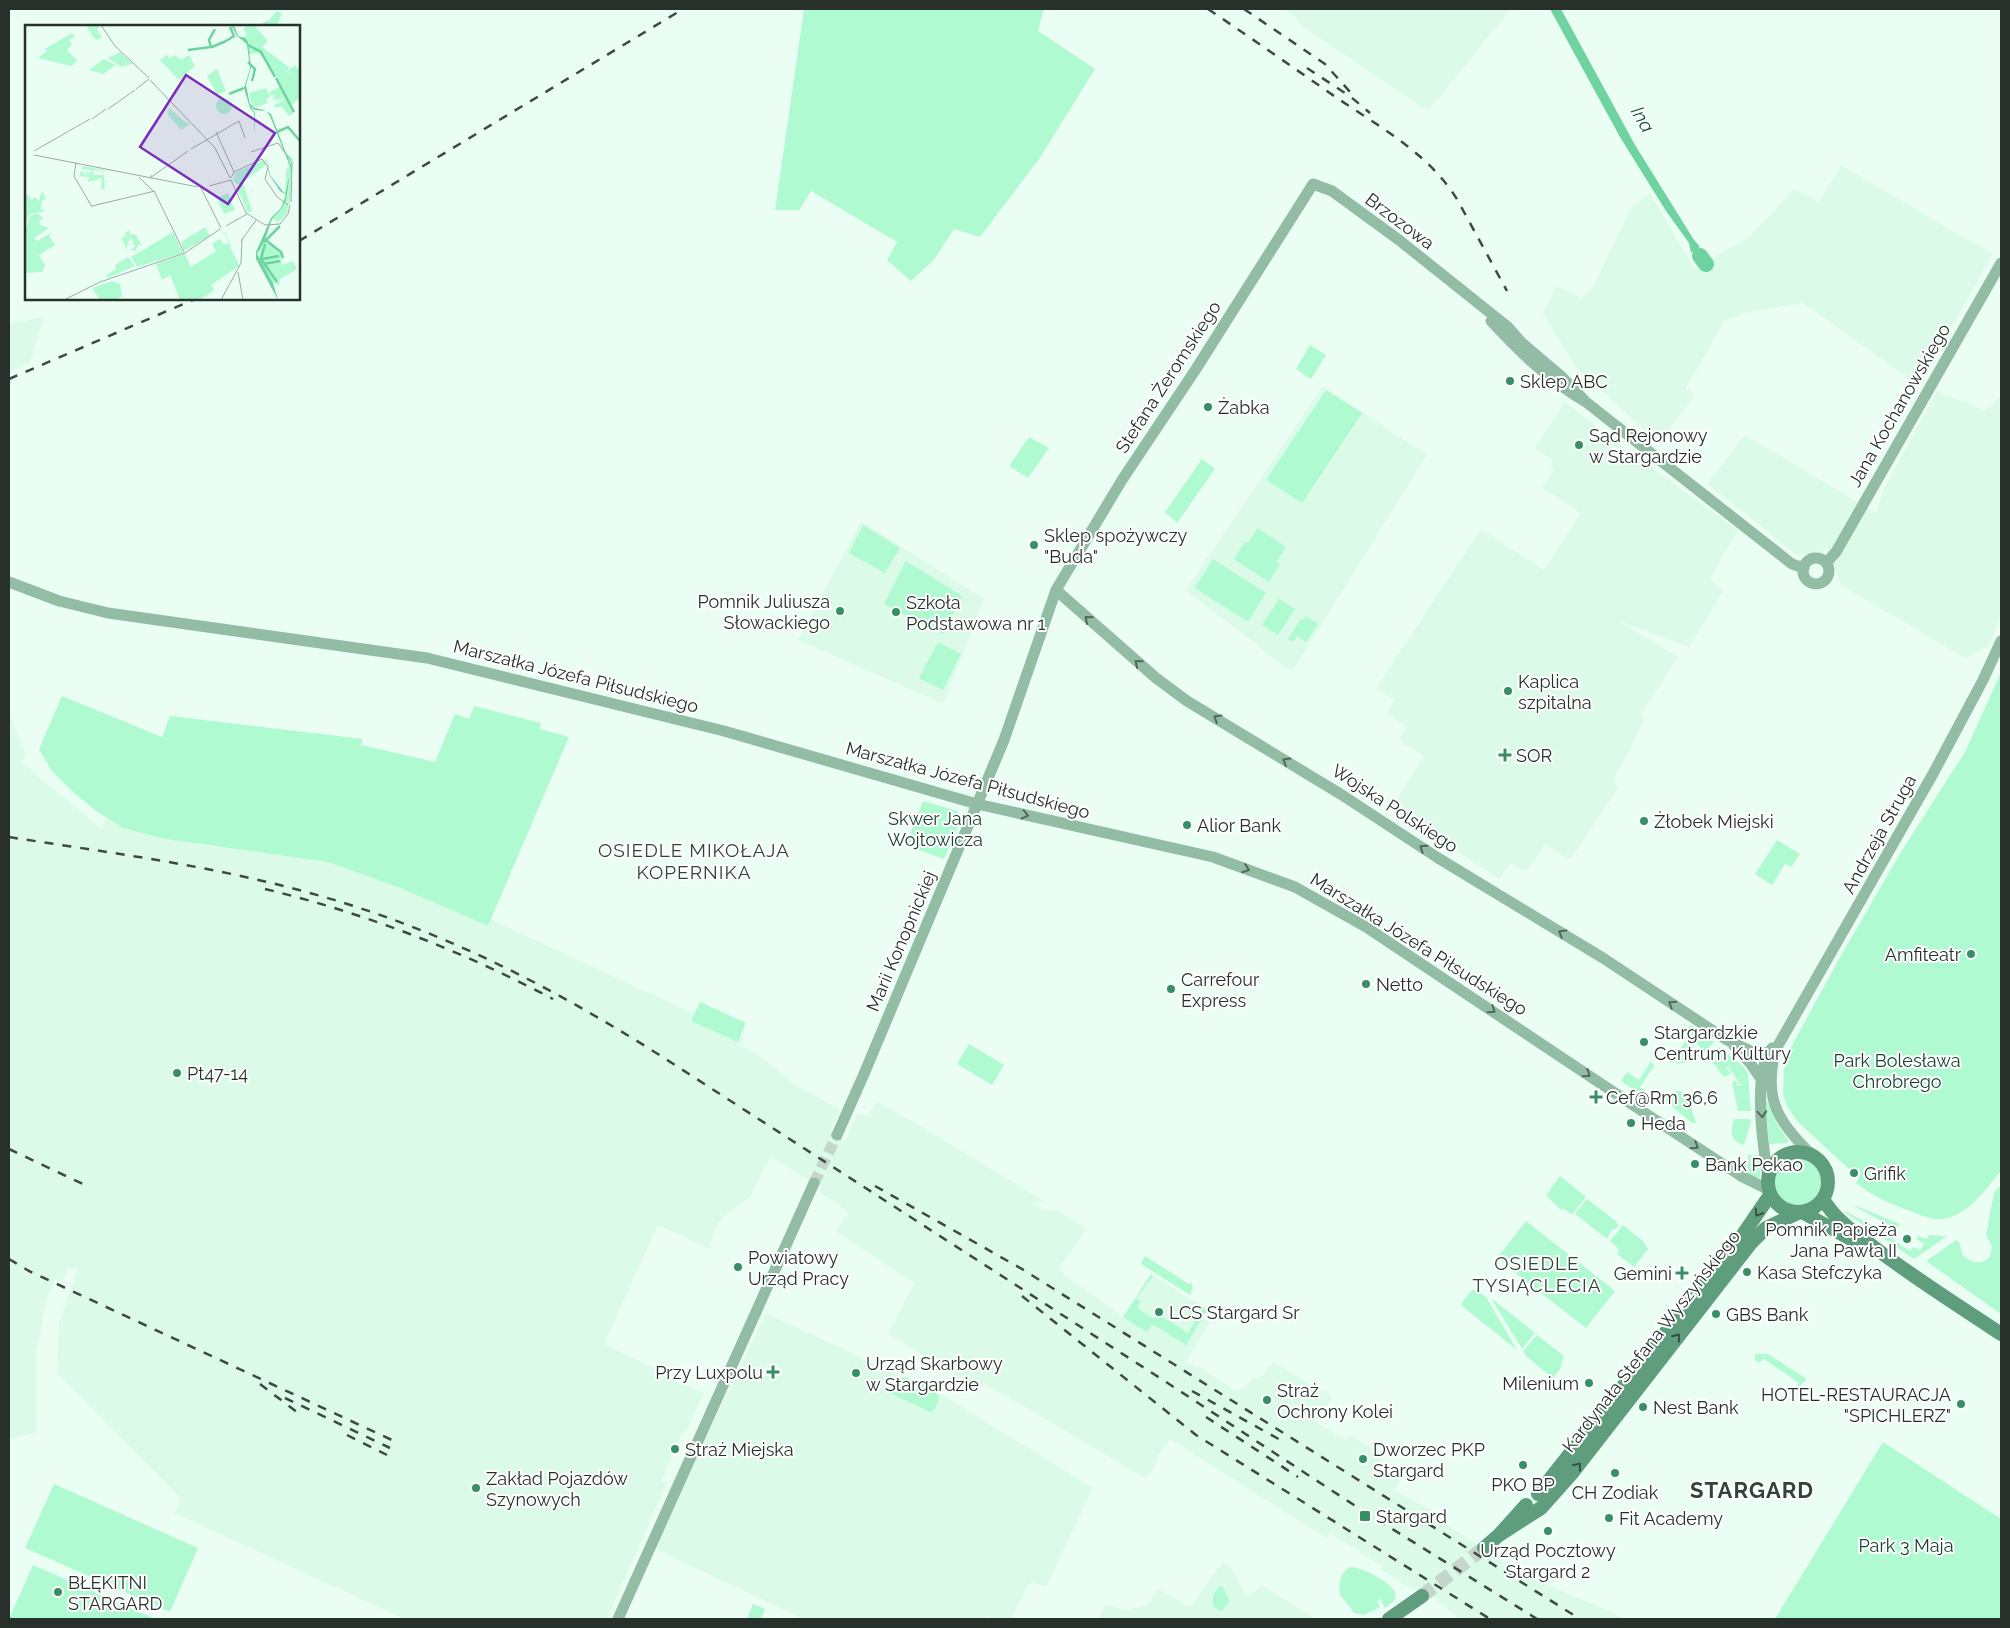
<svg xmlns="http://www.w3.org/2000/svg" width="2010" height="1628" font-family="Raleway,sans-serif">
<rect width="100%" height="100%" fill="#ebfef3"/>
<path fill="#dbfae8" d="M1284 9H1511L1428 111 1306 29 1294 16Z
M1841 165 1954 232 1993 253 1919 386 1803 303 1744 313 1724 322 1686 388 1695 395 1659 443 1576 367 1543 314 1556 286 1582 298 1593 287 1632 206 1650 193 1694 268 1748 238 1794 189 1819 202Z
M44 317 30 363 9 371V324Z
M1323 386 1427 455 1292 672 1186 590Z
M1937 391 1984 410 1993 405 2001 396V615L1989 646 1965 658 1841 585 1827 548 1817 553 1797 555 1707 484 1745 435 1876 513 1883 490Z
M1565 402 1624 448 1738 530 1710 579 1723 591 1689 647 1619 621 1678 657 1641 715 1645 718 1626 757 1614 778 1618 788 1570 860 1545 844 1526 872 1511 863 1499 879 1391 808 1424 756 1399 740 1407 727 1387 713 1394 700 1376 688 1481 529 1544 570 1581 513 1542 488 1553 471 1550 464 1553 460 1535 448Z
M861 521 984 599 943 704 798 640Z
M9 714 26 754 22 763 102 829 105 818 123 828 206 846 293 856 328 862 403 889 488 926 490 919 744 1037 741 1046 756 1053 797 1086 840 1109 830 1131 845 1141 858 1113 867 1116H871L870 1111 877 1102 912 1121 1044 1201 1033 1202 1041 1209 1058 1211 1086 1229 1058 1270 1123 1317 1151 1274 1207 1310 1203 1317 1210 1322 1186 1362 1197 1368 1199 1366 1236 1391 1243 1388 1253 1378 1263 1376 1273 1362 1332 1397 1316 1422 1345 1440 1351 1435 1382 1455 1380 1462 1403 1476 1394 1490 1430 1510 1428 1514 1495 1555 1518 1572 1614 1613 1623 1619H1459L1442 1603 1416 1587 1412 1589 1380 1569 1382 1566 1330 1533 1326 1538 1170 1439 1158 1456 1156 1465 1146 1479 1008 1397 985 1385 971 1383 888 1334 914 1283 836 1231 848 1212 834 1201 820 1194 822 1188 771 1157 750 1197 724 1216 716 1227 709 1249 658 1225 604 1344 653 1367 663 1376 704 1393 686 1433 683 1431 677 1445 662 1481 667 1483 607 1619H404L174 1513 181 1499 57 1373 59 1323 78 1269 68 1268 63 1281 56 1278 48 1296 36 1352V1433L9 1439Z
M766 1313 944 1396 1093 1488 1046 1587 1030 1582 1011 1619H997L986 1616 984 1619H803L653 1548Z
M1223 1562 1233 1570 1247 1598 1262 1585 1316 1619H1230L1229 1617 1227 1619H1098L1105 1605 1127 1610 1147 1605 1158 1589 1190 1607Z"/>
<path fill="#b0fad2" d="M804 9H1044L1038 31 1095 69 1039 159 980 237 954 229 933 261 911 281 887 260 897 242 811 191 799 210H775Z
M277 11 282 14 277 26H256L269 20Z
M1310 345 1326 355 1311 379 1296 369Z
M1326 390 1362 413 1302 503 1266 480Z
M1029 437 1049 448 1028 478 1009 466Z
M1202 459 1215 469 1177 523 1165 512Z
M863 525 900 548 885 573 849 553Z
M1258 528 1286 547 1276 562 1280 564 1269 582 1234 559 1245 542 1248 543Z
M1213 559 1266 593 1248 622 1195 588Z
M906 561 962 596 943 634 884 604Z
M1279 599 1295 609 1278 635 1262 625Z
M1306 616 1318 624 1306 642 1297 636 1293 642 1288 639 1301 619 1303 620Z
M938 642 961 654 943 690 919 678Z
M2001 672V1171C1984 1191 1964 1222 1934 1219 1924 1217 1914 1212 1904 1209 1887 1202 1871 1195 1856 1183L1859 1178 1798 1122 1788 1108 1783 1094 1784 1070 1790 1049 1839 959 1901 852 1965 752Z
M62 696 162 737 170 716 363 739 361 745 435 762 455 714 469 719 474 706 541 723 540 729 569 737 488 926 403 889 328 862 165 839 123 828 96 811 72 791 52 771 39 749Z
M923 801 958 811 959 825 944 859 906 845Z
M1777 840 1800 854 1791 867 1785 864 1772 885 1755 874Z
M700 1002 746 1023 738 1042 691 1021Z
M1690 1025 1696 1028 1714 1042 1704 1053 1690 1033 1688 1028Z
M1687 1038 1700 1056 1687 1062 1678 1064 1673 1060Z
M969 1044 1004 1065 992 1085 957 1064Z
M1719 1047 1744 1067 1748 1074 1751 1111H1738L1732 1083 1736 1080 1738 1086 1745 1084H1739L1735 1076 1728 1068 1731 1063 1726 1069 1731 1073 1724 1077 1710 1059Z
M1651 1061 1654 1066 1640 1087 1644 1090 1643 1093 1637 1092 1621 1081 1627 1072 1639 1080Z
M1675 1091H1680L1687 1095 1696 1123H1692L1664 1100Z
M1764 1093C1772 1112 1775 1125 1789 1141L1787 1143 1769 1144Z
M1734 1119H1750L1751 1121 1744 1145C1730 1141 1730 1131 1734 1119Z
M1748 1155H1757L1760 1157V1177L1756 1179 1747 1172Z
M1775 1182a23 23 0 1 1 46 0a23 23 0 1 1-46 0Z
M1560 1176 1586 1197 1572 1215 1563 1208 1561 1210 1547 1196V1194Z
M2001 1185V1314L1926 1261 1956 1240 1959 1242 1963 1256C1973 1264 1981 1265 1990 1257L1992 1247 1986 1235 1994 1192Z
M1587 1199 1617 1222 1618 1226 1614 1230 1612 1229 1607 1239 1575 1214Z
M1849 1203 1900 1224 1897 1229 1894 1228Z
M1845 1211 1890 1235 1892 1239 1910 1251 1913 1247 1921 1250 1924 1243 1916 1239 1918 1236 1927 1239 1929 1235 1947 1236 1914 1259 1844 1212Z
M1526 1221 1615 1291 1586 1328 1515 1273 1516 1272 1497 1258Z
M1623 1225 1643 1241 1648 1249 1634 1267 1617 1254 1619 1249 1610 1241Z
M1145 1256 1189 1284 1191 1282 1193 1288 1190 1295 1141 1264Z
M1151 1274 1153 1276 1136 1299 1141 1301 1137 1308 1154 1319 1158 1314 1188 1333 1195 1322 1188 1317 1197 1303 1207 1310 1186 1345 1152 1324 1147 1332 1123 1317Z
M1472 1290H1477L1486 1297 1517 1350 1462 1306V1303Z
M1491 1298 1535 1333 1522 1349Z
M1537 1335 1564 1356 1560 1369 1553 1378 1527 1357 1523 1351Z
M1755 1354H1768L1807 1379 1799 1387 1797 1386 1799 1383 1764 1359 1758 1363 1755 1359Z
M903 1377C914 1380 935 1385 939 1398L935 1409 930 1412 890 1393Z
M1883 1442 2001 1519V1619H1775Z
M54 1484 198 1548 170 1612 25 1548Z
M33 1565 155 1619H9Z
M1351 1567C1363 1567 1392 1583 1396 1594L1394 1601 1385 1608 1380 1599 1377 1601 1380 1607 1364 1615 1354 1613 1342 1597H1341C1337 1587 1340 1571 1351 1567Z
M1222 1586 1230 1601 1223 1610 1220 1611 1214 1607C1211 1599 1214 1589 1222 1586Z
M753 1604 765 1609 761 1619H747Z"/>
<path fill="#6ed3a0" d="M1550 9H1561L1635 145 1694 240 1700 247 1691 253 1689 243 1666 211 1620 137Z"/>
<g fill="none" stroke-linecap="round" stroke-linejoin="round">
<path stroke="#6ed3a0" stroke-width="16" d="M1700 256 1706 264"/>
<path stroke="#c4d5cb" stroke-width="11" stroke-dasharray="11 5.5" stroke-linecap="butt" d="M814 1183 837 1135"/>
<path stroke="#c4d5cb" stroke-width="14" stroke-dasharray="14 7" stroke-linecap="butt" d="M1422 1596 1484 1548"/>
<path stroke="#93bca5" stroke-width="11" d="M1491 321C1520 352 1549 381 1586 402L1792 564 1804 568
M1803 571a13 13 0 1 1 26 0a13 13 0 1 1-26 0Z
M1826 563 1836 552 2001 263
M9 582 59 601 108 613 427 658 724 731 977 804 1213 857 1295 887 1366 927 1654 1119 1741 1176 1769 1190
M1056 590 1156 678 1187 701 1342 795 1438 858 1603 958 1727 1040 1755 1053H1768
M1734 1046 1750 1063 1763 1082
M837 1135 864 1074 1004 740 1056 590 1122 480 1196 369 1313 184 1332 191 1399 240 1508 327 1522 343 1562 377 1586 402
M1814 1157C1779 1124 1762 1099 1776 1049L1934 772 1983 680 2001 641
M1768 1177C1763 1147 1752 1072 1772 1048
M618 1619 814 1183"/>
<path stroke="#5f9e7d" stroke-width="14" d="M1768 1182a30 30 0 1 1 60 0a30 30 0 1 1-60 0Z
M1823 1199C1835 1220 1855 1233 1875 1248 1916 1279 1959 1306 2001 1334
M1802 1212 1856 1242
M1538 1494 1742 1236 1770 1195
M1499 1535 1541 1508 1573 1472 1751 1243 1766 1228 1800 1212
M1484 1548 1499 1535 1526 1505
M1389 1619 1422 1596"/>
<path stroke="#3f4943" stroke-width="2.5" stroke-dasharray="9 9" stroke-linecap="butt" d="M1208 9C1251 38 1294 68 1337 98 1380 127 1431 155 1458 201L1507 291
M1244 9 1325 64 1351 93
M1307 68 1351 97 1370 113
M299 241 683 9
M9 379 195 299
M9 837C104 852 201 864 295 889 430 924 544 982 661 1056L1163 1380 1357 1507 1537 1619
M265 889C365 913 462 951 553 999
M9 1149 87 1186
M875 1186 1022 1269 1580 1619
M9 1259 29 1271 394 1441
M1022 1296 1196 1435 1490 1619
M260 1384 302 1416
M1192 1391 1284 1442
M285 1398 390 1448
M1206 1417 1298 1477
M347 1435 387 1455"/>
</g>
<defs><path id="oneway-chevron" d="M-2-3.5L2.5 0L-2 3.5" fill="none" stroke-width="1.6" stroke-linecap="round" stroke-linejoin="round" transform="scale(1.25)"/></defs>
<g stroke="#52685c">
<use href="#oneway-chevron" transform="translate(1088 619) rotate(-139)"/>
<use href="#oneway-chevron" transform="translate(1138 663) rotate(-140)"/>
<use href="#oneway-chevron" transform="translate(1217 718) rotate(-149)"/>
<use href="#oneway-chevron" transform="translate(1286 761) rotate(-149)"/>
<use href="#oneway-chevron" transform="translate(1025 815) rotate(13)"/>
<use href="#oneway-chevron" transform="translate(1423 848) rotate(-146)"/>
<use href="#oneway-chevron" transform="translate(1246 869) rotate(20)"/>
<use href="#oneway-chevron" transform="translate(1562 933) rotate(-148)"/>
<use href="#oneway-chevron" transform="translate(1672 1004) rotate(-147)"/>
<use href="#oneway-chevron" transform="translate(1492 1010) rotate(34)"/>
<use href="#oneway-chevron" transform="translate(1587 1074) rotate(34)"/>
<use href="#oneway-chevron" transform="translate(1762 1114) rotate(86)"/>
<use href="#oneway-chevron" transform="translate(1695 1146) rotate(33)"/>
</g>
<g stroke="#385144">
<use href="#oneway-chevron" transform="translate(1758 1213) rotate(123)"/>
<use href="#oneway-chevron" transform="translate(1677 1337) rotate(-52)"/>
<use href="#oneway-chevron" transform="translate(1578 1466) rotate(-52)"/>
</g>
<g fill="#359066" stroke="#fff" stroke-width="2">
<circle cx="1510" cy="381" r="5"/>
<circle cx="1208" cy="407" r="5"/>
<circle cx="1579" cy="445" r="5"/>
<circle cx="1034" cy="545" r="5"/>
<circle cx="840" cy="611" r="5"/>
<circle cx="896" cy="612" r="5"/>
<circle cx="1508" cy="691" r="5"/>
<path d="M1502.5 747.5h5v5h5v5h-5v5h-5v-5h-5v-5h5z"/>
<circle cx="1644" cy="821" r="5"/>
<circle cx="1187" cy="825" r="5"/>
<circle cx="1971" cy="954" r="5"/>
<circle cx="1366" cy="984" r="5"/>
<circle cx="1171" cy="989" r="5"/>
<circle cx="1644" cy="1042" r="5"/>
<circle cx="177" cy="1073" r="5"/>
<path d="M1593.5 1089.5h5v5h5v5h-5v5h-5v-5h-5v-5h5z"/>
<circle cx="1631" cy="1123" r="5"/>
<circle cx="1695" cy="1164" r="5"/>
<circle cx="1854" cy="1173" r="5"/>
<circle cx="1907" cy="1239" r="5"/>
<circle cx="738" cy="1267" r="5"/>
<circle cx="1747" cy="1272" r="5"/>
<path d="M1679.5 1265.5h5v5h5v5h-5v5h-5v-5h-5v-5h5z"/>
<circle cx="1159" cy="1312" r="5"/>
<circle cx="1716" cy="1314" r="5"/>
<path d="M770.5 1364.5h5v5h5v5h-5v5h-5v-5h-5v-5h5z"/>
<circle cx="856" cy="1373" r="5"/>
<circle cx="1589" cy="1383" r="5"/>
<circle cx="1267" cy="1400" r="5"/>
<circle cx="1961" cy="1404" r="5"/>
<circle cx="1643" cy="1407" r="5"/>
<circle cx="675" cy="1449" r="5"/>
<circle cx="1363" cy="1459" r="5"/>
<circle cx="1523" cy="1465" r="5"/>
<circle cx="1615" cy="1473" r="5"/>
<circle cx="476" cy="1488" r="5"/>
<rect x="1359" y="1510" width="12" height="12" rx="2.5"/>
<circle cx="1609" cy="1518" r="5"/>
<circle cx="1548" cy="1531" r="5"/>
<circle cx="58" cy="1592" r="5"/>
</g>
<g text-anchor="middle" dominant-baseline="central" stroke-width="4" stroke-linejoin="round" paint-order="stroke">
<g font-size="18" fill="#27302b" stroke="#fff">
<text transform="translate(1400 221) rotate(37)">Brzozowa</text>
<text transform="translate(1168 377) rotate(-57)">Stefana Żeromskiego</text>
<text transform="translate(1899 405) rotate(-60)">Jana Kochanowskiego</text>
<text transform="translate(576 676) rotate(14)">Marszałka Józefa Piłsudskiego</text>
<text transform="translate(968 780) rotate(15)">Marszałka Józefa Piłsudskiego</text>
<text transform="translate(1395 808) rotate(33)">Wojska Polskiego</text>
<text transform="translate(1879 834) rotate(-61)">Andrzeja Struga</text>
<text transform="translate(901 941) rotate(-67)">Marii Konopnickiej</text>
<text transform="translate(1419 944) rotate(32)">Marszałka Józefa Piłsudskiego</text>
<text transform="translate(1651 1341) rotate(-52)">Kardynała Stefana Wyszyńskiego</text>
</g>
<g font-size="18" fill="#27302b" stroke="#fff" text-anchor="start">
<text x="1520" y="381">Sklep ABC</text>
<text x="1218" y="407">Żabka</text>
<text x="1589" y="435">Sąd Rejonowy<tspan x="1589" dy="21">w Stargardzie</tspan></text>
<text x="1044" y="535">Sklep spożywczy<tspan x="1044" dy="21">"Buda"</tspan></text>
<text x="830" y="601" text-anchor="end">Pomnik Juliusza<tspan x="830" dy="21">Słowackiego</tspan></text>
<text x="906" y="602">Szkoła<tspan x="906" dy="21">Podstawowa nr 1</tspan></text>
<text x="1518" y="681">Kaplica<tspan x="1518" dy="21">szpitalna</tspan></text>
<text x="1516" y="755">SOR</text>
<text x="1654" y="821">Żłobek Miejski</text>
<text x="1197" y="825">Alior Bank</text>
<text x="1961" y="954" text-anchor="end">Amfiteatr</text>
<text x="1181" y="979">Carrefour<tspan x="1181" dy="21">Express</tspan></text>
<text x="1376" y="984">Netto</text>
<text x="1654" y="1032">Stargardzkie<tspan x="1654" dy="21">Centrum Kultury</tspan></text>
<text x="187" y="1073">Pt47-14</text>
<text x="1606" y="1097">Cef@Rm 36,6</text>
<text x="1641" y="1123">Heda</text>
<text x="1705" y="1164">Bank Pekao</text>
<text x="1864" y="1173">Grifik</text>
<text x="1897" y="1229" text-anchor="end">Pomnik Papieża<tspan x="1897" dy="21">Jana Pawła II</tspan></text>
<text x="748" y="1257">Powiatowy<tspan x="748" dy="21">Urząd Pracy</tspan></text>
<text x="1757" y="1272">Kasa Stefczyka</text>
<text x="1672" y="1273" text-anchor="end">Gemini</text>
<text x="1169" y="1312">LCS Stargard Sr</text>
<text x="1726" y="1314">GBS Bank</text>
<text x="866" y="1363">Urząd Skarbowy<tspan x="866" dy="21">w Stargardzie</tspan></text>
<text x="763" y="1372" text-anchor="end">Przy Luxpolu</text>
<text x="1579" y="1383" text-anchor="end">Milenium</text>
<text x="1277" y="1390">Straż<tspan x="1277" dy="21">Ochrony Kolei</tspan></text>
<text x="1951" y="1394" text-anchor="end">HOTEL-RESTAURACJA<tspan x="1951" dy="21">"SPICHLERZ"</tspan></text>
<text x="1653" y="1407">Nest Bank</text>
<text x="685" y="1449">Straż Miejska</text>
<text x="1373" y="1449">Dworzec PKP<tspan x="1373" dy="21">Stargard</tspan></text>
<text x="486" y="1478">Zakład Pojazdów<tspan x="486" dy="21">Szynowych</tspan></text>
<text x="1523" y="1484" text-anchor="middle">PKO BP</text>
<text x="1615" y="1492" text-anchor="middle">CH Zodiak</text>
<text x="1376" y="1516">Stargard</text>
<text x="1619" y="1518">Fit Academy</text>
<text x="1548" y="1550" text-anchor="middle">Urząd Pocztowy<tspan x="1548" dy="21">Stargard 2</tspan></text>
<text x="68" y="1582">BŁĘKITNI<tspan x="68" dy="21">STARGARD</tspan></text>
</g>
<g font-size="18" fill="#19442f" stroke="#fff">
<text x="935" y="818">Skwer Jana<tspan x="935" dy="21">Wojtowicza</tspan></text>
<text x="1897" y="1060">Park Bolesława<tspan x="1897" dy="21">Chrobrego</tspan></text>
<text x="1906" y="1545">Park 3 Maja</text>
</g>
<g font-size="19" font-style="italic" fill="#075a3a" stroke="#fff">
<text transform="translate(1643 119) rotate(60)">Ina</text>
</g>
<g font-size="19" letter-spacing="1" fill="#314439" stroke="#fff">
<text x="694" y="850">OSIEDLE MIKOŁAJA<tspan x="694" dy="22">KOPERNIKA</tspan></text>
<text x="1537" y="1263">OSIEDLE<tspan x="1537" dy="22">TYSIĄCLECIA</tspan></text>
</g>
<g font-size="22" font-weight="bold" letter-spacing="1" fill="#314439" stroke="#fff">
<text x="1752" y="1490">STARGARD</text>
</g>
</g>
<g transform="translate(25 25)">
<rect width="275" height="275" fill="#ebfef3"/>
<path d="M65 0H74L72 5 77 12 72 15 68 12 62 2ZM223 0H229L243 16 237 22 265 43 258 48 262 46 270 54 263 46 270 40 275 46V73L266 80 269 88 264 91 256 81 250 83 249 80 261 74 248 76 260 72 247 75 251 69 246 71 244 67 255 62 252 52 234 28 224 29 219 12 222 10 218 4ZM47 8 50 11 44 15 47 19 42 25 52 35 49 39 46 41 13 33 22 26 20 24ZM95 27 108 39 96 42 83 33ZM142 30 145 33 150 30 156 35 164 30 170 41 154 55 135 35ZM79 34 91 40 78 49 64 45ZM192 44 201 66 192 70 182 51ZM241 63 245 72 241 74 243 78 231 82 227 80 224 68ZM191 81a8 8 0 1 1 16 0a8 8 0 1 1-16 0ZM144 83 159 96 165 99 156 105 143 90ZM260 127 268 133 266 171 261 190 251 199 252 196 247 194 260 179 261 146 265 139ZM238 135 242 139 218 157 227 186 223 188 211 160 212 163 215 160 212 159 208 155 207 153 209 154 210 148ZM57 141 95 147 69 144 79 146 77 150V146L69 145 68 150H79V156L84 157H79L80 164 89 165 61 163 76 164 77 153 64 157H56H63L64 152 54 151 57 145 59 150H66L60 149 58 147 65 148 67 145 57 144ZM17 166 21 174 17 175 16 184 21 186 5 189 0 199V167L7 175 10 172 14 176ZM203 168 210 185 199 189 192 173ZM12 188 19 194 14 195 15 200 24 203 9 213 12 216 27 207 24 211 30 220 14 230 20 241 17 247 0 248V205L5 191ZM180 202 185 211 159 226 156 217ZM105 205V209L111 210 117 221 114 219 110 226 105 225 110 222 106 213 102 218 106 219 102 220V225L97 214 94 216 100 210 104 215 100 208ZM148 207 158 228 112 242 106 232ZM197 207 201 208 209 231 210 244 209 228 214 241 186 260 189 265 175 275H155L145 250 137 255 131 239 160 229 166 242 191 226 187 219 195 214 199 220 203 218 208 234 201 210ZM241 215 256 227 257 240 268 236 272 244 255 254 254 261 247 257 233 232 235 222ZM103 232 110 241 83 253 81 250 91 244 90 240ZM87 256 95 259 97 271 91 275H75L67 263Z" fill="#b0fad2"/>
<path d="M206 0 210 3 213 11 220 13 223 17 226 43 221 60 225 79 230 83 239 85 246 89 266 141 261 175 257 183 247 194 240 215 232 229 248 258 253 275 231 234V227L246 193 256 183 261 170 255 166 245 151 244 149 243 138 237 133 243 137 245 150 260 169 266 144 245 91 241 86 230 85 225 81 230 88 229 110V88L225 83 219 63 225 44 222 19 212 11Z" fill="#6ed3a0"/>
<path fill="none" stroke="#6ed3a0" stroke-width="2.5" d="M201 16 209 11 205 2M223 20 236 27 250 52M187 22 201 16M163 25 186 22 184 15 190 4M223 37 230 44 227 56M251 53 269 87M204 69 219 63M252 107 263 102 275 116M242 216 256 227 258 233M239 217 255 201M240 219 236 234 252 257M237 234 254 231M239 239 255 236"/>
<path fill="none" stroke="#9daca3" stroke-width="1" d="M76 0 90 21 124 53M125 55 190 123 205 153M111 64 124 54M83 84 110 65M67 94 81 84M191 107 209 147M166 124 214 96 220 113M9 126 65 94M226 127 253 118 266 136M9 130 173 162M51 138 49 151 67 182M127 150 125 153 163 126M114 152 128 166M206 153 209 147 237 134 243 142 240 154 252 172 263 180M206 155 221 188 240 200 255 199 263 189 265 180M184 161 206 155M176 163 196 203M129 166 159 227M266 177 267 137M67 181 130 166M201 201 222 189M216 216 231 195M213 247 218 275M39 275 75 257 160 228 195 204M196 275 216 238 217 214"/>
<path fill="#7b2cbf" fill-opacity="0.15" stroke="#7b2cbf" stroke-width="2.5" d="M161 50 250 108 203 179 115 122Z"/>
<rect width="275" height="275" fill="none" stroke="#27302b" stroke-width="2.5"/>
</g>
<rect width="2010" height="1628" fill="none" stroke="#27302b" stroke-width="20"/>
</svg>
